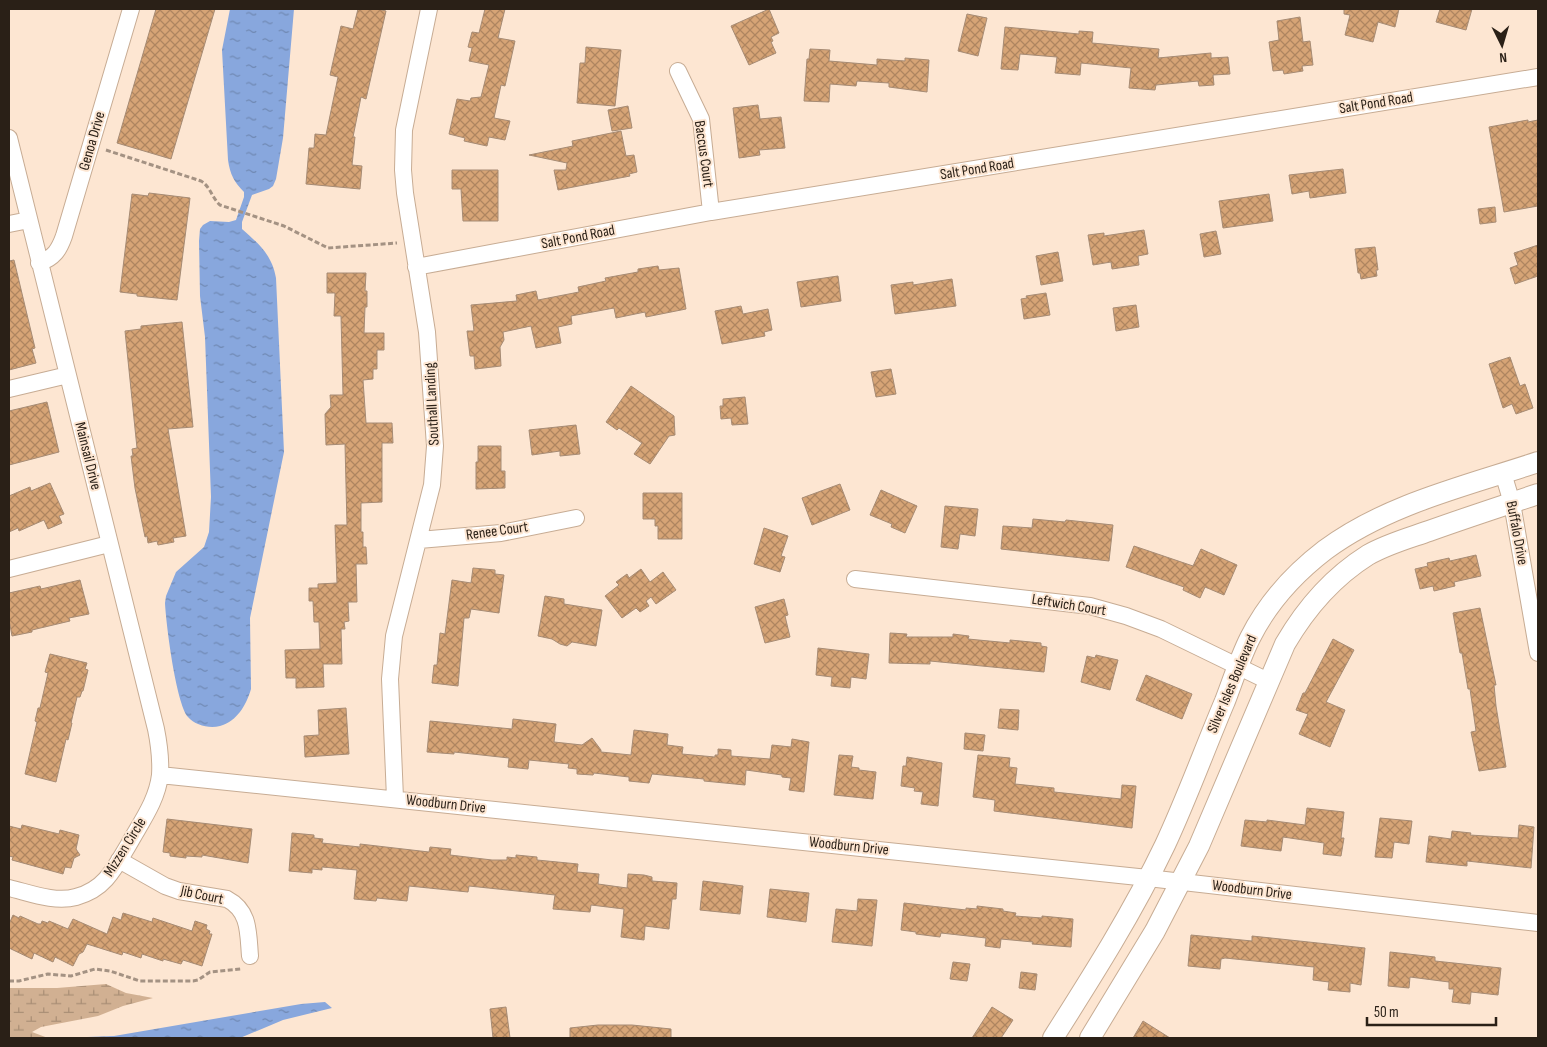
<svg xmlns="http://www.w3.org/2000/svg" width="1547" height="1047" font-family="'Sofia Sans Condensed',sans-serif">
<defs>
<pattern id="wetland-marsh" width="20" height="14" patternUnits="userSpaceOnUse" patternTransform="scale(1.25)"><rect width="20" height="14" fill="#d1b092"/><path d="M1 5h8M5 5V1M11 12h8M15 12V8" fill="none" stroke="#aa8f76"/></pattern>
<pattern id="water-ripples" width="26" height="14" patternUnits="userSpaceOnUse" patternTransform="scale(1.25)"><rect width="26" height="14" fill="#88a7dd"/><path d="M2 4q2-2 4 0t4 0M15 11q2-2 4 0t4 0" fill="none" stroke="#6f88b2"/></pattern>
<pattern id="building-cross-hatch" width="8" height="8" patternUnits="userSpaceOnUse" patternTransform="scale(1.25)"><rect width="8" height="8" fill="#d6a476"/><path d="M0 0l8 8M0 8l8-8" fill="none" stroke="#ae8560"/></pattern>
</defs>
<rect width="100%" height="100%" fill="#fde6d2"/>
<path fill="url(#wetland-marsh)" d="M106 984 126 993 153 998 123 1006 98 1016 41 1027 32 1032 48 1038H9V988H57Z"/>
<path fill="url(#water-ripples)" d="M230 9H294L283 138 276 179 273 186 269 189 252 195 242 222V229C259 244 272 255 276 278L284 452 250 618 251 689C246 706 237 721 220 726 209 729 195 725 188 717 176 703 166 624 165 603L166 596 176 572 204 547 209 532 211 497 205 337 200 296 199 241 200 229 203 225 210 221 229 222 236 220 244 197V192C234 182 230 174 228 160L222 50Z
M325 1002 332 1008 283 1020 240 1038H60L114 1036 301 1004Z"/>
<path fill="url(#building-cross-hatch)" stroke="#a68b74" d="M156 9H215L171 159 117 143Z
M358 9H378L386 11 366 99 361 97 353 137H355L352 165 362 166 360 189 306 184 309 148H314L315 134 326 135 338 77 330 75 341 26 353 29Z
M485 9H505L498 38 515 41 505 86 501 85 494 118 510 121 505 140 489 137 487 146 464 141 465 138 449 134 457 99 470 101 471 98 481 97 489 65 469 61 472 48 468 47 472 32 479 33Z
M769 9 779 33 771 37 773 41 771 42 776 53 749 65 731 26Z
M1344 9H1399L1395 27 1378 22 1373 42 1345 35 1350 15 1344 14Z
M1440 9H1472L1466 30 1436 22Z
M967 14 987 18 978 56 958 51Z
M1300 17 1303 42 1310 41 1313 65 1302 66 1303 71 1284 74 1283 70 1273 71 1269 42 1279 40 1277 21Z
M1005 27 1079 34V31L1093 32 1092 43 1159 49 1158 58 1211 53V58L1228 57 1230 74 1213 75 1214 85 1199 86 1198 81 1156 85 1155 90 1129 88 1131 68 1081 63 1080 75 1055 73 1057 57 1020 54 1018 70 1001 69Z
M586 47 621 50 615 106 577 103 580 63H585Z
M810 49 830 50 829 61 877 65V59L905 61V58L929 60 927 92 889 87V83L857 81 856 86 830 84 829 102 804 101 807 59H809Z
M758 105 760 119 781 117 785 148 759 150 760 155 739 158 733 108Z
M628 106 632 128 612 131 608 110Z
M1528 120V122L1538 120V206L1504 212 1489 127Z
M621 131 626 156 634 155 637 172 629 174 630 176 558 190 554 170H566L567 163 529 155 573 146 572 141Z
M1343 169 1346 193 1310 198 1309 191 1292 194 1289 175Z
M452 170H498V221H463L461 189H452Z
M149 193 190 198 177 300 137 296V294L120 292 132 194 148 196Z
M1269 194 1273 221 1223 228 1219 201Z
M1495 207 1496 222 1480 224 1478 209Z
M1144 230 1148 254 1138 256 1139 265 1112 269 1111 262 1093 265 1088 235 1104 233V236Z
M1216 231 1221 254 1204 257 1200 234Z
M1538 245V276L1515 284 1510 268 1518 265 1514 253Z
M1375 247 1378 270H1376L1377 276 1361 279 1360 273H1358L1355 249Z
M1058 252 1063 281 1041 285 1036 256Z
M14 260 35 348 32 349 36 363 9 370V261Z
M658 266 659 270 679 268 686 309 646 317 645 312 616 318 614 308 571 316 572 324 558 327 561 343 536 348 531 326 503 332 504 340 500 347 501 366 475 369 474 356H470L467 331H474L471 305 517 301 516 295 536 291 538 300 579 292 578 287 606 281 605 278 638 272V269Z
M327 273H366L365 291H367V307H365L364 333H384V350H377V369H373V379L363 380 366 423H392L393 443H382V502L361 503V532H363V547H366L367 564H356L357 602H348L349 621 344 622 345 629H341L342 664H323L324 687 296 688V678H286L285 650 320 649 319 622H314L313 601H309V588H318V584L337 583 335 525H347L345 444 326 445 325 414 331 407 330 395H343L341 316H334L335 293H327Z
M838 276 841 301 801 307 797 282Z
M952 279 956 306 895 314 891 285 913 282V285Z
M1046 293 1050 315 1024 319 1021 299 1027 298 1026 296Z
M1136 305 1139 327 1116 331 1113 308Z
M741 306 743 314 768 309 772 330 764 332 765 336 722 344 715 311Z
M182 322 193 427 168 429 186 536 173 538 174 542 158 545 157 541 148 543 147 536 145 537 135 488 131 456H133L132 449 137 448 125 331 141 329V326Z
M1510 357 1520 386 1525 384 1533 408 1516 414 1512 404 1503 408 1489 364Z
M891 369 896 394 876 397 871 372Z
M631 386 674 416 675 435 669 436 650 464 634 454 642 443 619 428 617 430 606 422Z
M745 397 748 424 732 425 731 418 721 419 720 406H723V399Z
M47 402 59 452 9 465V411Z
M576 425 580 454 560 456V451L532 455 529 430Z
M478 446H501V471H505V488L476 489V462H478Z
M50 483 64 514 59 516 62 523 48 529 44 520 19 531 18 528 9 532V496L30 487 31 491Z
M840 484 850 510 812 525 802 498Z
M881 490 917 506 905 533 891 527 892 524 870 515Z
M643 493H682V539H658V526H655V519H643Z
M945 506 978 509 975 536 960 534 958 549 941 547Z
M1033 519 1065 522 1066 520 1113 525 1109 561 1001 549 1003 526 1032 528Z
M764 528 788 536 781 556 785 557 780 572 754 564Z
M1134 546 1193 566 1201 549 1237 565 1224 595 1205 587 1200 598 1183 590 1184 587 1126 567Z
M1476 555 1481 576 1454 582 1455 586 1434 591 1433 586 1420 589 1415 569 1428 566 1427 563 1449 558 1450 561Z
M473 568 495 570V574L504 575 499 613 471 609 469 618H464L458 686 432 683 434 665H437L440 633 445 634 452 580 471 583Z
M641 569 650 582 663 572 676 590 656 604 651 597 646 601 649 606 640 612 636 608 622 618 605 596 619 585 616 582 627 574 629 578Z
M80 580 89 614 69 618 70 621 32 630V632L12 636 9 620V593L40 586 41 589Z
M545 596 564 599V604L602 610 596 646 572 642 567 646 560 644 552 639 538 636Z
M784 599 788 615 785 616 790 637 765 643 755 607Z
M1480 608 1496 685H1494L1496 706 1506 767 1479 771 1471 732 1476 731 1470 689H1468L1462 653H1460L1453 613Z
M890 633 907 634 906 637H953V634L969 636 968 639 1010 643V640L1041 643V646L1047 647 1044 672 930 661V664L889 663Z
M1333 639 1354 650 1326 702 1345 710 1330 747 1299 734 1308 714 1296 710 1303 693H1305Z
M818 648 869 654 866 679 851 677 850 688 831 686 832 677 816 675Z
M50 654 87 663 85 669 88 670 83 691H82L80 697H77L71 723H72L68 740 66 739 56 782 25 774 37 722 35 721 38 708H40L48 673 45 672Z
M1096 655 1118 660 1110 690 1081 682 1087 656 1095 658Z
M1146 675 1192 694 1182 719 1136 700Z
M346 708 349 754 305 757 304 736 319 735 318 710Z
M1000 709 1019 710 1018 730 998 728Z
M513 719 556 724 554 742 582 745 592 738 601 750V752L631 755 634 730 668 734 667 745 683 747 682 754 715 757V755H718V749L731 750V756L770 759 772 745 791 747 792 739 809 742 804 792 789 790 791 778 782 777V775L746 770 745 785 704 781V779L652 774 649 783 629 781V777L594 773 593 775 577 774V769L568 768 569 764 529 760 528 769 508 767 509 758 454 752V754L427 752 430 721 512 729Z
M965 733 985 735 983 751 964 749Z
M839 755 853 756 851 767 859 768V770L876 772 873 799 834 795Z
M978 755 1010 758 1009 767 1017 768 1015 784 1054 788V792L1121 799 1122 785 1136 786 1132 828 994 811 995 800 973 797Z
M907 757 942 763 938 806 921 804 923 792 914 791 915 788 901 786 903 766H906Z
M1307 808 1344 812 1341 838H1344L1341 856 1323 854 1324 843 1283 837 1281 851 1241 846 1245 820 1267 822V820L1305 825Z
M1380 818 1412 821 1409 844 1394 842 1392 858 1375 857Z
M167 819 252 829 248 863 202 855V857L186 856V858L170 856V853L163 852Z
M22 825 59 834 60 830 79 835 76 849 80 855 74 858 71 868 65 867 63 874 12 860 13 857 9 856V826L21 829Z
M1519 825 1534 827 1531 868 1467 861V866L1426 862 1429 836 1451 839 1452 831 1471 833 1470 835 1518 838Z
M292 833 314 835V838L323 839 322 843 360 847V844L429 852 430 847 451 849 450 855 492 860H507V857L516 858V855L537 857V860L578 864 577 872 599 874 598 884 627 888 628 874 644 875 652 877V881L677 883 676 899H672L669 929 645 926 644 940 621 937 624 909 591 905 590 912 553 909 555 895 469 886 468 892 409 886 407 901 377 898 376 901 354 899 357 870 322 867V870L312 869V873L289 871Z
M703 881 743 886 740 914 700 910Z
M770 889 809 893 806 922 767 917Z
M858 899 877 900 872 946 832 942 836 909 857 911Z
M904 903 966 910V908L977 909V906L1003 909V911L1016 913 1015 916 1042 918V916L1073 919 1071 947 1032 944 1033 942 1001 939 1000 948 985 946 986 938 941 933 940 937 916 934V932L901 930Z
M123 913 152 922 153 918 192 931 195 921 207 925 206 929 210 931 209 934H212L202 966 183 960 181 964 163 959V961L142 954 141 958 123 952 122 955 87 944 83 952 79 954 73 966 55 957 53 962 34 953 32 959 9 948V924L13 915 19 918 20 916 38 924H41L42 921 48 923 49 921 68 929 73 919 107 934 113 917 121 920Z
M1191 935 1252 941V936L1365 948 1361 985 1350 983V992L1328 990 1329 982 1313 980 1314 967 1225 958 1221 959 1220 969 1188 966Z
M1390 952 1435 957V961L1501 968 1498 995 1471 992 1470 1004 1452 1002 1454 989H1449V982L1410 977 1409 988 1388 986Z
M953 962 970 964 967 981 950 979Z
M1021 972 1037 974 1035 990 1019 988Z
M506 1007 510 1038H493L490 1009Z
M992 1007 1013 1020 1001 1038H972Z
M1143 1021 1170 1038H1133Z
M598 1025H632L671 1029V1038H570V1028Z"/>
<g fill="none" stroke-linecap="round" stroke-linejoin="round">
<g stroke="#c7ac94" stroke-width="18">
<path id="minor" d="M678 71 701 119 711 212
M9 138 156 729C159 744 161 759 160 775 157 801 141 822 129 844 122 856 115 869 106 879 98 888 87 894 76 897 55 903 30 893 9 888
M9 224 29 220
M39 263C54 258 59 250 64 236L131 9
M416 267 711 212 1538 77
M9 389 68 375
M1503 473 1512 503 1538 653
M419 540 501 533 576 518
M9 569 109 544
M855 579 1090 606 1126 616 1161 629 1268 681
M160 775 1148 878 1538 923
M395 798 390 679 394 636 432 485 435 446 427 332 405 193 403 170 404 130 429 9
M119 860 165 886 179 891 227 899C250 911 248 933 250 956"/>
</g>
<g stroke="#c7ac94" stroke-width="22">
<path id="tertiary" d="M1053 1038C1093 975 1133 912 1165 845 1187 798 1205 748 1225 701 1233 680 1240 658 1250 638 1267 604 1295 573 1325 550 1387 504 1466 486 1538 462
M1090 1038 1155 931 1199 846 1285 644C1306 608 1333 577 1368 555 1387 544 1409 538 1429 531 1465 518 1502 506 1538 494"/>
</g>
<path stroke="#a49283" stroke-width="3" stroke-dasharray="5 2.5" stroke-linecap="butt" d="M106 150 201 181C210 186 212 198 220 205L284 226 328 248 397 243
M9 981H19L48 974 71 976 95 969 110 971 140 981H193L198 980 210 972 241 969"/>
<use href="#minor" stroke="#fff" stroke-width="16"/>
<use href="#tertiary" stroke="#fff" stroke-width="20"/>
</g>
<g text-anchor="middle" dominant-baseline="central" stroke-width="4" stroke-linejoin="round" paint-order="stroke">
<g font-size="15" fill="#2a2017" stroke="#fde6d2">
<text transform="translate(1376 103) rotate(-9)">Salt Pond Road</text>
<text transform="translate(92 141) rotate(-74)">Genoa Drive</text>
<text transform="translate(704 154) rotate(82)">Baccus Court</text>
<text transform="translate(977 169) rotate(-9)">Salt Pond Road</text>
<text transform="translate(578 237) rotate(-11)">Salt Pond Road</text>
<text transform="translate(432 404) rotate(-93)">Southall Landing</text>
<text transform="translate(88 456) rotate(76)">Mainsail Drive</text>
<text transform="translate(497 531) rotate(-8)">Renee Court</text>
<text transform="translate(1517 533) rotate(79)">Buffalo Drive</text>
<text transform="translate(1069 605) rotate(9)">Leftwich Court</text>
<text transform="translate(1232 684) rotate(-67)">Silver Isles Boulevard</text>
<text transform="translate(446 804) rotate(6)">Woodburn Drive</text>
<text transform="translate(849 846) rotate(6)">Woodburn Drive</text>
<text transform="translate(125 847) rotate(-58)">Mizzen Circle</text>
<text transform="translate(1252 890) rotate(7)">Woodburn Drive</text>
<text transform="translate(202 895) rotate(12)">Jib Court</text>
</g>
</g>
<rect width="1547" height="1047" fill="none" stroke="#2a2017" stroke-width="20"/>
<g transform="translate(1502 45) rotate(175)" stroke="#fde6d2" stroke-width="4" paint-order="stroke">
<path d="M0-4L9 19L0 12L-9 19Z" fill="#2a2017"/>
<text y="-8" font-size="14" font-weight="bold" text-anchor="middle" fill="#2a2017">N</text>
</g>
<path d="M1367 1017v8h129v-8" fill="none" stroke="#2a2017" stroke-width="2.5"/>
<text x="1374" y="1017" font-size="15" fill="#2a2017" stroke="#fde6d2" stroke-width="4" paint-order="stroke">50 m</text>
</svg>
